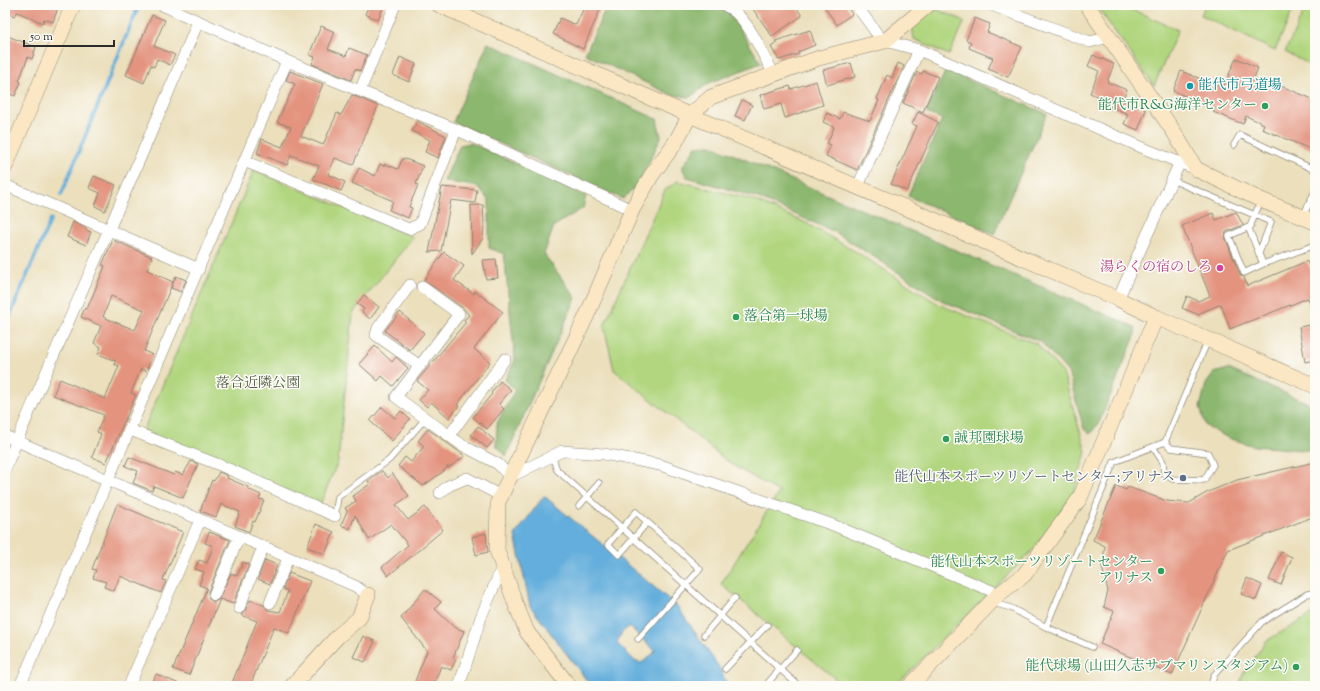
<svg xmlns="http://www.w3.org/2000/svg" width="1320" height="691" font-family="'Sorts Mill Goudy','Noto Serif JP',serif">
<rect width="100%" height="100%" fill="#fdfcf7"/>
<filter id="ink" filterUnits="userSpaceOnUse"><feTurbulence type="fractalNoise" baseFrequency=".025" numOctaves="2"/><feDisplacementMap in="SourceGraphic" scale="8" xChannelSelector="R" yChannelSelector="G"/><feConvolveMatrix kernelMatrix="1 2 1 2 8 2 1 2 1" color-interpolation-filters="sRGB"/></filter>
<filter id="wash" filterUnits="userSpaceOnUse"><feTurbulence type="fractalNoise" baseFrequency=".012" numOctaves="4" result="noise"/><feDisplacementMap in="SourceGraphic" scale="16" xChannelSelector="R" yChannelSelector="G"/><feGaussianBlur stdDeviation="0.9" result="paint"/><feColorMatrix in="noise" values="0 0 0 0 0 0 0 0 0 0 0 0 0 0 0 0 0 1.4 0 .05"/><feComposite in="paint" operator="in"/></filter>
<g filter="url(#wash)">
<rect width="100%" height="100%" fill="#ebdfbc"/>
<path fill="#b1d67f" stroke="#6e8055" d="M1096 5H1122L1178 30 1154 86Z
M1205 5H1295L1275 51 1201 15Z
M1307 5H1315V67L1285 52Z
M933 8 963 20 964 23 949 55 914 39 912 26Z
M254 170 413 237 353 313 338 461 320 505 143 431Z
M678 181 753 200 804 222 853 250 940 305 1037 344 1063 373 1086 452 1074 492 1034 549 895 686H844L721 584 779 492 731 464 614 370 604 326 665 190Z
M1315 613V686H1239L1243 674 1266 641Z"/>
<path fill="#8cb76e" stroke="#5c714c" d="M607 5H712L729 12 761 63 709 83 690 97 672 95 585 54Z
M488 43 657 119 661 137 639 183 623 199 453 122Z
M946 70 1047 114 994 234 908 196 942 119 926 113Z
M471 143 586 196 583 208 554 226 544 254 576 298 506 456 496 445 497 423 515 390 505 380 515 360 504 254 489 248V201L478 187 444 181 460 145Z
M711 145 1135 327V336L1099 423 1090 434 1084 429 1068 372 1041 342 943 301 835 232 758 198 687 177 682 168 696 146Z
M1228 369 1315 406V451L1254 446 1228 438 1206 426 1200 407 1206 384 1214 373Z"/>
<path fill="#64aedc" stroke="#486c84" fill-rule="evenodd" d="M544 496 677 606 719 667 728 686H591L530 606 515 535ZM630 627 655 651 650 657 641 663 635 661 617 643C620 636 622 630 630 627Z"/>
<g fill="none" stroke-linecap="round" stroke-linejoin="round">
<path stroke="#64aedc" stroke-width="3.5" d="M61 195 139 5
M5 327 51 219"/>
</g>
<g id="blocks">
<path fill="#e3937e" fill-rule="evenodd" d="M5 5H59L53 22 44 19 43 23 17 12 15 16 5 12Z
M369 5H384L378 20 365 14Z
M585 5H602L583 49 553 34 560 18 576 25Z
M750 5H795L802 16 772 36Z
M823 5H846L852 14 837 25Z
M152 15 165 20 154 46 175 55 170 65 157 59 154 67 151 65 144 83 126 75Z
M975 18 990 24 987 32 1022 47 1008 77 988 69 993 58 969 48 971 42 966 40Z
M321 26 335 32 328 49 346 56 349 48 367 55 360 71 355 69 351 80 312 64 315 57 309 55Z
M810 30 815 45 798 52 799 54 779 60 771 47 777 43 775 41Z
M5 35 36 47 32 59 28 57 19 81 21 82 15 96 5 92Z
M1093 55 1114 64 1107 82 1127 90 1122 100 1146 110 1138 130 1124 124 1128 114 1103 104 1105 100 1090 93 1099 71 1088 66Z
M400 57 416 64 409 82 393 75Z
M1236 58 1258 68 1254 78 1279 89 1281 86 1315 100V151L1262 129 1264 124 1246 116 1243 124 1213 112 1215 109 1173 91 1181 71 1223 88Z
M851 63 855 77 827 85 823 70Z
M898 63 904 66 857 170 826 156 831 145 827 144 834 127 823 122 827 113 840 119 843 112 870 121 879 100 877 99 887 75 892 78Z
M290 71 323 84 301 136 323 145 337 113 341 115 352 95 378 106 353 165 335 158 328 174 345 182 341 191 313 179 319 166 291 155 287 165 257 153 262 139 282 147 291 127 277 122 295 84 286 80Z
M923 71 938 77 923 112 903 103 917 72 922 74Z
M816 81 823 105 785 118 781 104 764 109 760 95 790 86 791 89Z
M742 100 752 105 745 120 735 116Z
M918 112 938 122 907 191 891 184 917 126 912 124Z
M417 121 446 136 438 158 425 152 430 140 412 131Z
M403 158 423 166 416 184 418 185 409 207 412 208 408 218 389 210 393 201 352 183 359 168 375 176 380 164 384 166 385 164 398 169Z
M94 176 116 185 105 211 95 206 100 193 89 188Z
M442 187 477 190 475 203 451 200 441 251 429 252Z
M471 205H483L484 226 483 238 472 254Z
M1236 212 1243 225 1226 232 1225 237 1240 275 1244 277 1247 286 1307 261 1315 281V315L1308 298 1230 329 1221 304 1200 313 1199 315 1182 308 1187 296 1198 301 1210 296 1182 226 1213 213 1216 220Z
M73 222 86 228V230L91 232 86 245 67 237Z
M113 240 152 257 147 270 173 282 144 351 153 355 146 371 141 369 131 393 136 395 106 463 92 457 101 434 97 432 104 415 53 395 60 379 105 399 119 366 114 364 116 361 98 354 101 347 94 343 101 326 81 317 85 308 87 309 105 266 102 265ZM111 296 144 310 135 330 103 317Z
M444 252 464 266 454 280 474 294 475 291 503 312 474 349 490 362 457 405 459 406 449 418 431 402 427 407 419 400 428 390 417 381 466 322 464 320 469 315 463 308 424 280Z
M496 259 498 278 486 279 483 260Z
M176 276 186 280 181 292 171 288Z
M364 295 379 307 370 319 362 312 364 309 357 304Z
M400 312 424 333 410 350 385 331Z
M1315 324V360L1305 362 1299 327Z
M375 346 392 362 396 357 408 368 393 386 382 376 378 381 359 364Z
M500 381 511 390 499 404 504 409 487 429 473 417 492 394 491 393Z
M382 407 395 418 401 411 410 419 392 441 370 421Z
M478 426 494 440 487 448 471 435Z
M428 429 465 456 448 468V466L444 471 423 486 398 466 405 457 411 462 424 446 418 441Z
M129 457 174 475 175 472 183 475 191 461 198 464 183 498 154 486 152 491 133 483 138 471 125 466Z
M1315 462V516L1228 550 1172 675 1100 644 1114 611 1104 607 1108 591 1102 567 1105 546 1093 540 1116 486 1126 490 1128 487 1167 501 1189 503 1208 492 1237 480Z
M382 471 388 478 392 473 409 496 396 505 408 520 425 507 443 530 388 576 382 567 408 545 391 524 369 540 355 515 350 529 341 525 347 511 345 508 356 501 353 496 370 484 368 481Z
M219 472 228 476 227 478 248 487V489L261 495 259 499 264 500 255 522 253 521 249 532 235 526 240 512 221 504 216 517 200 511 212 480 214 481Z
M117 504 183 532 163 580 166 581 161 593 120 576 114 591 104 587 106 582 93 578 96 570 92 569Z
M316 524 334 532 325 554 307 547Z
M209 532 230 540 208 592 209 599 214 602 218 600 231 573 237 576 243 562 249 564 233 604 220 599 189 675 173 669 207 588 199 585 204 572 195 569 199 560 207 563 213 546 205 543Z
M486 533 488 552 476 555 472 537Z
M1281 552 1292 557 1281 585 1269 580Z
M265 560 277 565 270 584 258 579Z
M289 573 310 581 289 633 274 627 250 686H240L232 683 257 621 241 615 245 611 250 600 264 605 268 610 280 612 288 591 283 589Z
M1247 578 1262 585 1256 600 1241 594Z
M425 589 441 602 435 609 454 627 464 631 453 658 456 659 451 670 441 666 433 686H413L427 651 401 618Z
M363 636 375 641 365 662 353 657Z
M156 674 184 686H151Z"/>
</g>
</g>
<g filter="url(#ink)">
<use href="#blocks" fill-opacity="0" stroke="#8b8574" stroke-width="1"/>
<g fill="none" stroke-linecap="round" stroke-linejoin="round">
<g stroke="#8b8574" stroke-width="7">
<path id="lane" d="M1234 145 1240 135 1315 170
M1172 180 1271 222 1259 253
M1261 200 1249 229 1263 264 1315 245
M1303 216 1315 191
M1251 226 1229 236 1244 273 1263 264
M1153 447 1163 462 1164 473 1172 479 1204 480 1213 465 1208 453 1171 448 1165 442
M552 456 557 470 799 686
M579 506 599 483
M335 516 338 497 389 460 426 418
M993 603 1011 608 1046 627 1092 647
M1046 627 1114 462 1165 442 1208 340
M704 635 735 598
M638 639 700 569 636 512 608 544 619 555 647 523
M725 669 767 625
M765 686 797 650
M1211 686 1214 675 1262 622 1307 594 1315 593"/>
</g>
<g stroke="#8b8574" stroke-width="12">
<path id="street" d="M162 5 287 61 360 91 395 5
M724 5C747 15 758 46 770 67L772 74
M856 5 878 35 885 41 919 50 1148 150 1196 169
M991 5 1090 42 1109 37
M360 91 453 128 632 210
M244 161 409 229 420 224 456 130
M5 185 199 269
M857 188 919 50
M410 285 378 328 376 335 420 366
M422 287 459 314 396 397 462 445 498 464 510 477 562 451 604 454 660 465 833 525 999 594
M1118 299 1180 162
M130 430 222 466 335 516
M5 436 355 586 368 595
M449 436 505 359
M5 469C68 319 136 172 198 22
M440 493 448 486 467 478 501 496
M214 595 239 537
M270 603 288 558
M239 608 263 547
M20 686 287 61
M129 686 200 520
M459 686 481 617 503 565"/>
</g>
<g stroke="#8b8574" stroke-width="16">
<path id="secondary" d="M439 5 657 101 1118 299 1156 317 1315 386
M1087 5 1174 132 1196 169 1261 200 1315 222
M5 167 73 5
M292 686 338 636 359 618 368 595
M569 686 527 632 514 600 497 550 498 502 587 315 632 210 651 176 675 143 690 115 711 97 819 58 885 41 928 5
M910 686 999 594 1024 575 1080 498 1156 317"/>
</g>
<use href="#lane" stroke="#fff" stroke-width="5.5"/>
<use href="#street" stroke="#fff" stroke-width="11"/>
<use href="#secondary" stroke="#fbe7c3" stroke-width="15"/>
</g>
</g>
<circle fill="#0f9aa8" stroke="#fdfcf7" stroke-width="1.5" cx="1190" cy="86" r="4"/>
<g fill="#2e9e5b" stroke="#fdfcf7" stroke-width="1.5">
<circle cx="1265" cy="106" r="4"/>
<circle cx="736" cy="317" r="4"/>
<circle cx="946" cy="439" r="4"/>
<circle cx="1161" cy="571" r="4"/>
<circle cx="1296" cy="667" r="4"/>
</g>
<circle fill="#d1479c" stroke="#fdfcf7" stroke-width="1.5" cx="1220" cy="268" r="4"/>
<circle fill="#5c6f8a" stroke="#fdfcf7" stroke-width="1.5" cx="1183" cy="478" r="4"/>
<g text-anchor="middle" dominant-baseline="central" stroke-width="3" stroke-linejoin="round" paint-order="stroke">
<g font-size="14" fill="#0d838f" stroke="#fdfcf7" text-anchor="start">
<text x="1198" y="86">能代市弓道場</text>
</g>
<g font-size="14" fill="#27864d" stroke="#fdfcf7" text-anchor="end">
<text x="1257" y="106">能代市R&amp;G海洋センター</text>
<text x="744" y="317" text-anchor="start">落合第一球場</text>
<text x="954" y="439" text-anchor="start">誠邦園球場</text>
<text x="1153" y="563">能代山本スポーツリゾートセンター<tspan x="1153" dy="16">アリナス</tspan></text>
<text x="1288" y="667">能代球場 (山田久志サブマリンスタジアム)</text>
</g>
<g font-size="14" fill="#b23c85" stroke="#fdfcf7" text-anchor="end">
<text x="1212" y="268">湯らくの宿のしろ</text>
</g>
<g font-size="14" fill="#535e44" stroke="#fdfcf7">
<text x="258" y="384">落合近隣公園</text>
</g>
<g font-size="14" fill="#4e5e75" stroke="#fdfcf7" text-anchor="end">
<text x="1175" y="478">能代山本スポーツリゾートセンター;アリナス</text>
</g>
</g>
<rect width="1320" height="691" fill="none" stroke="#fdfcf7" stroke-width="20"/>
<path d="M24 40v6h90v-6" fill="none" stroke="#2b2b2b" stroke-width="2"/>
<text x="30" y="40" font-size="12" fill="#2b2b2b" stroke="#fdfcf7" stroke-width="3" paint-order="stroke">50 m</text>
</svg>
